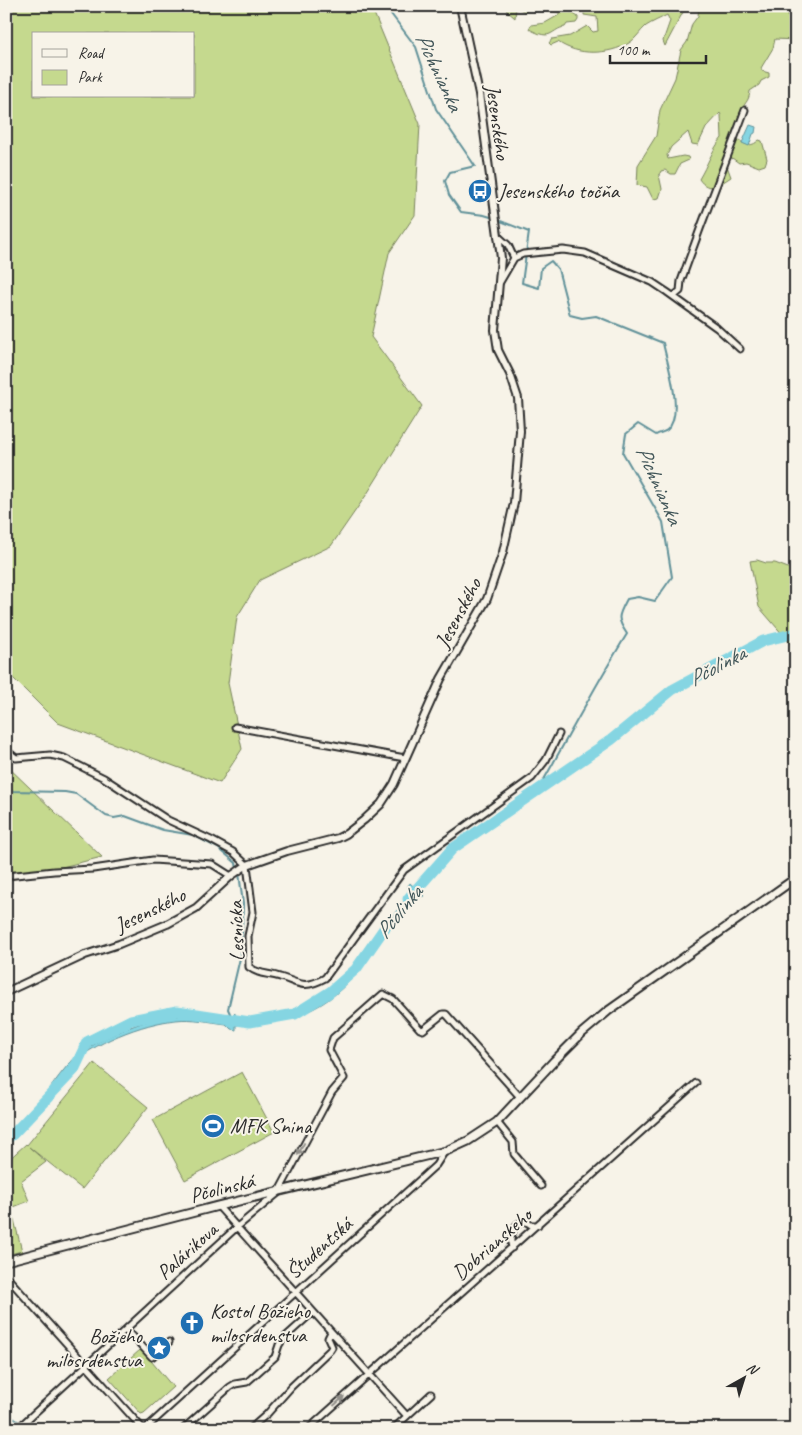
<svg xmlns="http://www.w3.org/2000/svg" width="802" height="1435" font-family="Caveat,sans-serif">
<rect width="100%" height="100%" fill="#f7f3e8"/>
<filter id="ink" filterUnits="userSpaceOnUse"><feTurbulence type="fractalNoise" baseFrequency=".02" numOctaves="2"/><feDisplacementMap in="SourceGraphic" scale="10" xChannelSelector="R" yChannelSelector="G"/><feConvolveMatrix kernelMatrix="1 2 1 2 8 2 1 2 1" color-interpolation-filters="sRGB"/></filter>
<g filter="url(#ink)">
<path fill="#c5d98e" stroke="#78825c" fill-rule="evenodd" d="M6 6H371L420 124 415 215 389 253 371 337 422 406 367 494 331 546 260 580 237 617 228 683 242 749 220 783 58 723 6 671ZM34 34H194V96H34Z
M505 6H533L525 12 516 7 515 18 507 11Z
M546 6H566L568 10 578 17V20L576 23 567 24 565 27C558 28 556 31 550 34 544 37 535 32 529 29L531 25 545 23 559 15V12L547 11Z
M589 6H691L683 12 665 46 663 41 670 21 667 15C660 19 652 22 646 26 640 31 636 39 629 43 608 55 578 56 558 42L551 45 549 43 552 39 570 36 587 26 593 32 598 31 597 17 584 15V10Z
M699 6H796V15L788 13 787 16 793 22 796 40 775 39 773 48 761 68 762 71 769 73V77L761 81 759 85 750 91C749 101 746 101 742 109 737 118 737 128 737 138 744 145 751 148 759 140L762 141 767 159 765 165 759 167 746 162 739 163 732 158H727V166L731 177C720 184 709 194 699 179 707 166 713 148 722 138L721 115 720 113 706 128 698 145 692 144 688 132 671 147 667 155 668 159 683 156 688 157 689 160 680 164 675 174H671L665 170 661 171 659 175 662 189 659 198 653 199 647 187 637 185 638 165 656 136 660 110 675 78 681 50 687 42 692 24 698 16Z
M757 560 766 563H775L796 571V650L759 607 750 561Z
M6 765 102 857 6 881Z
M94 1063 148 1107 82 1189 29 1147 46 1162 21 1181 29 1201 11 1208 22 1251 6 1255V1162L26 1144 27 1145Z
M242 1072 274 1132 185 1180 153 1120Z
M141 1349 173 1387 144 1413 141 1414 109 1378Z"/>
<path fill="#85d5e2" stroke="#619199" d="M750 125 756 127 755 133 753 134 749 146 742 143Z
M410 883 424 896 419 897 414 895C394 917 380 942 362 966 328 1011 290 1024 236 1025V1030L231 1029 226 1024C210 1022 192 1018 176 1020 144 1023 90 1043 69 1068 49 1094 32 1124 6 1145V1140C31 1119 47 1090 67 1066 87 1042 147 1016 178 1016 194 1016 211 1019 228 1020L235 1013V1018C252 1018 269 1021 285 1018 296 1016 304 1011 313 1006 359 978 377 932 410 894L408 886Z"/>
<g fill="none" stroke-linecap="round" stroke-linejoin="round">
<path stroke="#619199" stroke-width="2" d="M385 6 416 47 436 109 475 166 450 172 445 181 449 195 461 212 484 215 494 218
M498 220 529 232 522 283 539 288 541 268 551 261 558 269 570 315 582 318 596 316 663 343C667 363 685 415 667 430 665 432 659 433 656 435L638 424 626 434 623 453 663 522 672 577 655 601 638 597 627 599C618 616 616 618 627 634 595 685 568 738 538 790
M6 789 11 791 65 792 76 794 106 816 114 818 125 816 163 830 193 835 218 848 229 857 236 863 237 869
M232 1018 228 1009 241 954 243 904 239 873
M6 1413 29 1429"/>
<path stroke="#85d5e2" stroke-width="11" d="M408 899 452 849 611 740 672 690 763 641 796 633
M6 1139 13 1134 74 1070 87 1042 131 1020 177 1011 250 1022 295 1014 330 992 356 969 388 923"/>
<g stroke="#2b2b2b" stroke-width="9">
<path id="minor" d="M498 236 508 245 514 258
M500 282 514 258 523 254 563 250 585 253 652 282 667 292 717 328 740 349
M674 296 680 291 681 281 700 229 745 110
M235 727 405 758
M6 750 16 758 50 755 64 758 104 778 168 820 211 840 233 852 247 865 253 912 248 936 249 967C259 975 268 973 280 977 300 983 303 990 325 978L404 870 532 778 546 760 559 734
M6 876 54 871 93 869 153 860 212 864 231 876
M497 1122 513 1142 514 1154 541 1186
M218 1206 407 1416
M512 1248C509 1237 513 1223 525 1221L531 1225H538
M6 1276 143 1429
M126 1329 152 1357 169 1342
M17 1429 236 1228 278 1193 332 1092 344 1078 329 1050 333 1038 383 994 393 999 420 1029 423 1030 443 1014H446L520 1097
M145 1429 436 1165 445 1151
M183 1429 230 1387 235 1384 247 1382 275 1357 279 1345 283 1339 313 1312
M250 1429 267 1414 291 1387 330 1350 332 1347 328 1338 331 1332
M308 1429 696 1083
M393 1429 431 1394"/>
</g>
<g stroke="#2b2b2b" stroke-width="10">
<path id="tertiary" d="M6 992 85 955 119 944 167 924 196 908 231 876 247 865 287 851 338 838 346 834 364 820 381 804 394 784 441 679 487 599 503 552 514 503 520 431 518 398 510 374 498 350 495 330 501 258 479 94 460 6"/>
</g>
<g stroke="#2b2b2b" stroke-width="11">
<path id="secondary" d="M6 1261 218 1206 446 1151 468 1141 497 1122 554 1061 582 1033 608 1011 796 878"/>
</g>
<use href="#minor" stroke="#f7f3e8" stroke-width="5"/>
<use href="#tertiary" stroke="#f7f3e8" stroke-width="6"/>
<use href="#secondary" stroke="#f7f3e8" stroke-width="7"/>
</g>
<defs><path id="oneway-solid" d="M-6-.8H1V-3.2L6.5 0L1 3.2V.8H-6Z" transform="scale(1.25)"/></defs>
<g fill="#918f8a">
<use href="#oneway-solid" transform="translate(301 1149) rotate(118)"/>
<use href="#oneway-solid" transform="translate(339 1401) rotate(-42)"/>
</g>
</g>
<defs>
<g id="bus-disc" transform="scale(1.25)"><circle r="9.5" fill="#1f6fb2" stroke="#f7f3e8"/><path d="M-5-6H5V4H4V6H2V4H-2V6H-4V4H-5ZM-3.5-4V0h7V-4ZM-3.5 1.2v1.5H-2V1.2ZM2 1.2v1.5H3.5V1.2Z" fill="#fff"/></g>
<g id="stadium-disc" transform="scale(1.25)"><circle r="9.5" fill="#1f6fb2" stroke="#f7f3e8"/><path d="M0-5a6.5 5 0 1 0 0 10a6.5 5 0 1 0 0-10ZM-3.5-1.8h7v3.6h-7Z" fill="#fff"/></g>
<g id="church-disc" transform="scale(1.25)"><circle r="9.5" fill="#1f6fb2" stroke="#f7f3e8"/><path d="M-1.2-6h2.4v3.5h3.3v2.4h-3.3V6h-2.4V-.1h-3.3v-2.4h3.3Z" fill="#fff"/></g>
<g id="sight-disc" transform="scale(1.25)"><circle r="9.5" fill="#1f6fb2" stroke="#f7f3e8"/><path d="M0-6L1.8-2.2L6-1.7L2.9 1.2L3.7 5.4L0 3.3L-3.7 5.4L-2.9 1.2L-6-1.7L-1.8-2.2Z" fill="#fff"/></g>
</defs>
<g fill-rule="evenodd">
<use href="#bus-disc" x="480" y="191"/>
<use href="#stadium-disc" x="213" y="1126"/>
<use href="#church-disc" x="192" y="1323"/>
<use href="#sight-disc" x="159" y="1348"/>
</g>
<g text-anchor="middle" dominant-baseline="central" stroke-width="4" stroke-linejoin="round" paint-order="stroke">
<g font-size="21" fill="#2b2b2b" stroke="#f7f3e8">
<text transform="translate(498 122) rotate(82)">Jesenského</text>
<text transform="translate(458 613) rotate(-62)">Jesenského</text>
<text transform="translate(150 910) rotate(-26)">Jesenského</text>
<text transform="translate(236 931) rotate(-92)">Lesnícka</text>
<text transform="translate(222 1188) rotate(-14)">Pčolinská</text>
<text transform="translate(492 1244) rotate(-41)">Dobrianskeho</text>
<text transform="translate(319 1248) rotate(-42)">Študentská</text>
<text transform="translate(187 1251) rotate(-42)">Palárikova</text>
</g>
<g font-size="21" fill="#2b2b2b" stroke="#f7f3e8" text-anchor="start">
<text x="498" y="191">Jesenského točňa</text>
<text x="230" y="1126">MFK Snina</text>
<text x="210" y="1311">Kostol Božieho<tspan x="210" dy="24">milosrdenstva</tspan></text>
<text x="142" y="1336" text-anchor="end">Božieho<tspan x="142" dy="24">milosrdenstva</tspan></text>
</g>
<g font-size="22" font-style="italic" fill="#425659" stroke="#f7f3e8">
<text transform="translate(439 72) rotate(65)">Pichnianka</text>
<text transform="translate(659 485) rotate(66)">Pichnianka</text>
<text transform="translate(717 666) rotate(-28)">Pčolinka</text>
<text transform="translate(399 912) rotate(-51)">Pčolinka</text>
</g>
</g>
<rect width="802" height="1435" fill="none" stroke="#f7f3e8" stroke-width="25"/>
<rect x="12" y="12" width="777" height="1410" fill="none" stroke="#2b2b2b" stroke-width="2" filter="url(#ink)"/>
<rect x="32" y="32" width="162" height="65" fill="#f7f3e8" stroke="#a5a39c"/>
<rect x="42" y="49" width="25" height="8" fill="#f7f3e8" stroke="#a5a39c"/>
<text x="78" y="58" font-size="15" fill="#2b2b2b">Road</text>
<rect x="42" y="70" width="25" height="15" fill="#c5d98e" stroke="#a5a39c"/>
<text x="78" y="82" font-size="15" fill="#2b2b2b">Park</text>
<g transform="translate(744 1378) rotate(39)" stroke="#f7f3e8" stroke-width="4" paint-order="stroke">
<path d="M0-4L9 19L0 12L-9 19Z" fill="#2b2b2b"/>
<text y="-8" font-size="14" font-weight="bold" text-anchor="middle" fill="#2b2b2b">N</text>
</g>
<path d="M610 55v8h96v-8" fill="none" stroke="#2b2b2b" stroke-width="2.5"/>
<text x="617" y="55" font-size="15" fill="#2b2b2b" stroke="#f7f3e8" stroke-width="4" paint-order="stroke">100 m</text>
</svg>
